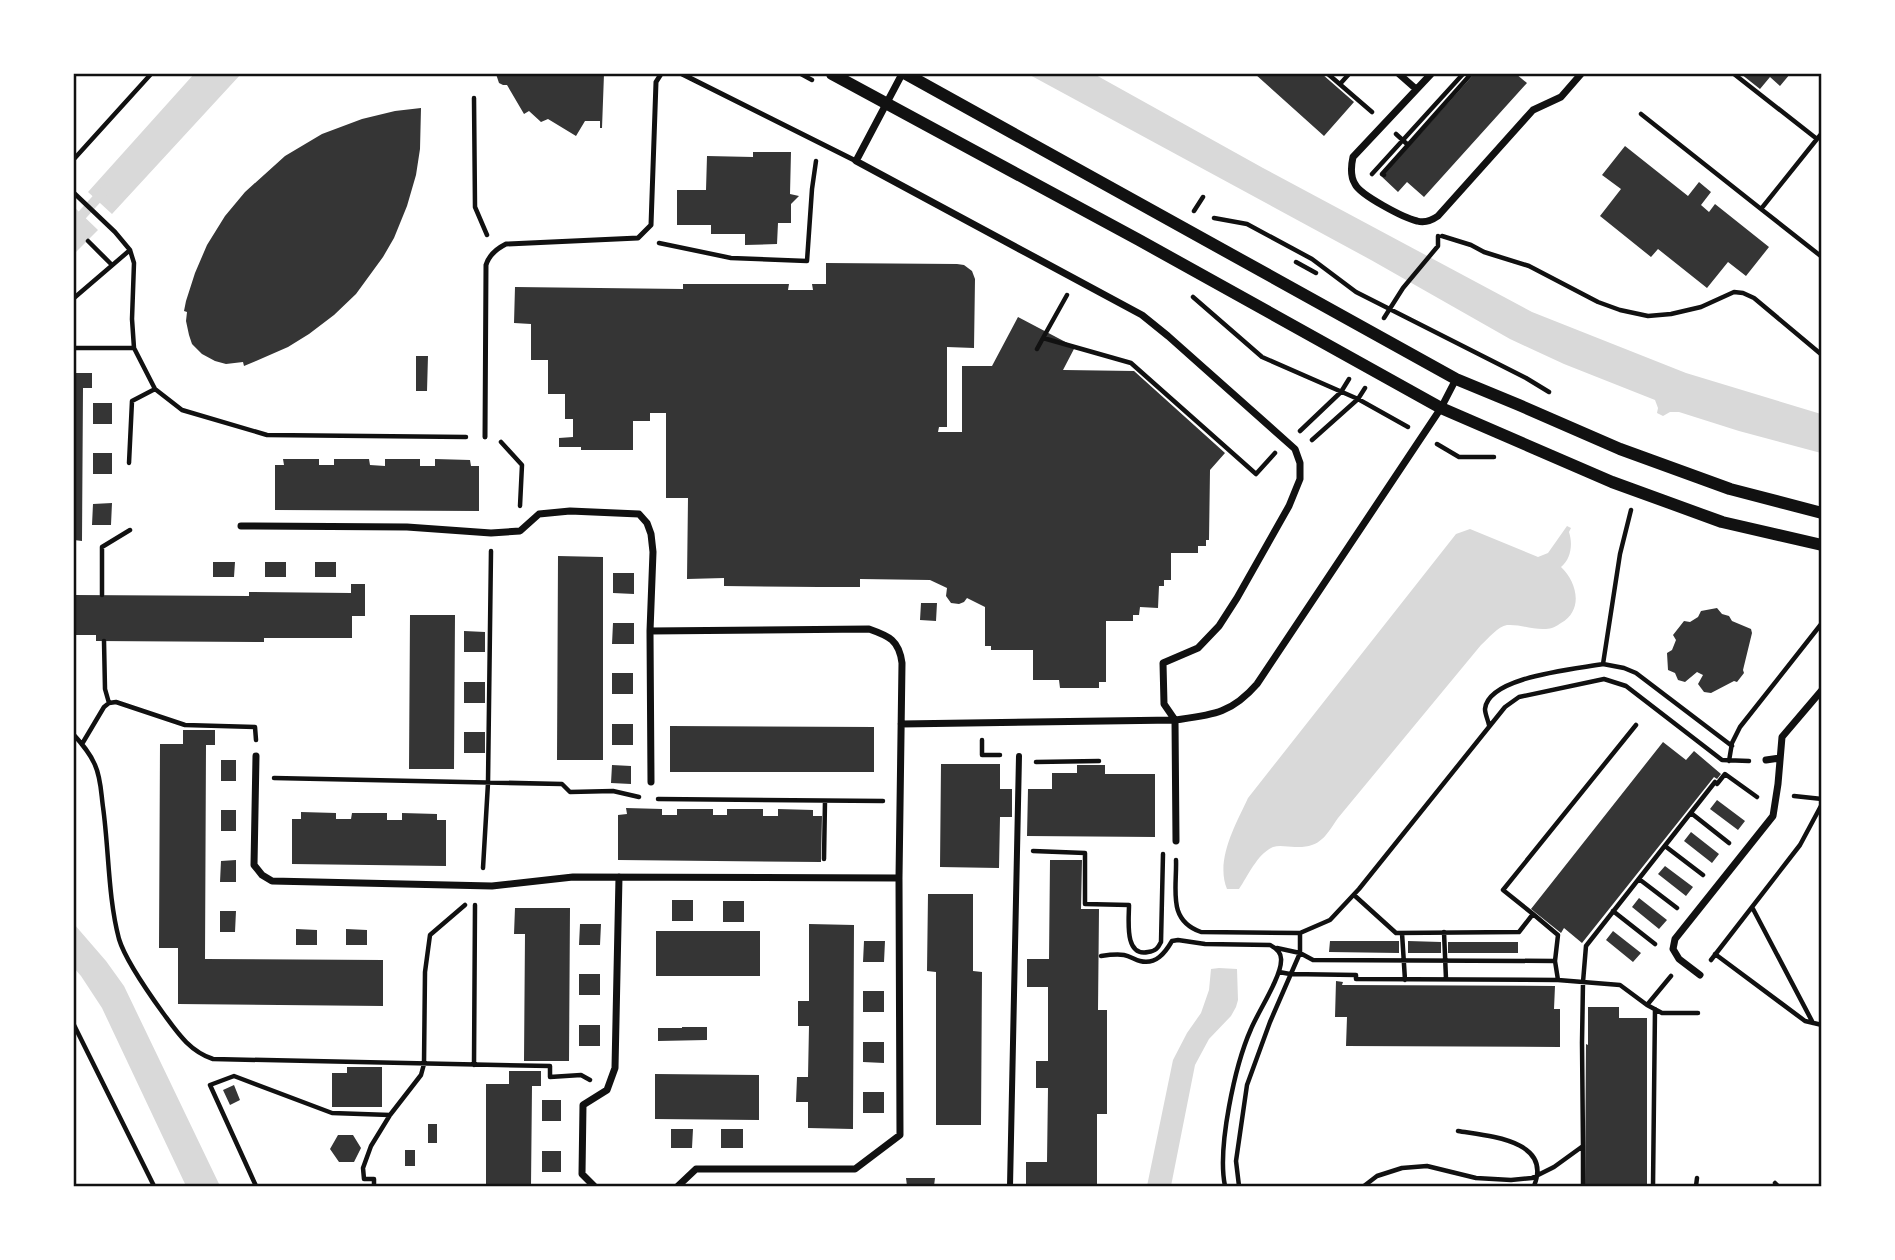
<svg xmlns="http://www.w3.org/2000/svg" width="1895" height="1260" font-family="Karla,sans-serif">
<rect width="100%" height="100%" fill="#fff"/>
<path fill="#d9d9d9" d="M194 74H241L112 214 88 192Z
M1028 74H1094L1263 168 1532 312 1686 373 1821 414V453L1739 431 1679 412H1670L1663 416 1657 413 1658 408 1655 400 1564 364 1510 339 1371 260Z
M74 207 98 230 74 254Z
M1567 526 1571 528 1569 532C1573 544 1571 559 1561 567 1577 582 1584 610 1561 623 1557 626 1551 629 1546 629 1533 630 1520 624 1507 625 1498 626 1488 639 1481 645L1338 818C1325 837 1320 848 1295 847 1288 847 1280 845 1273 847 1257 854 1248 876 1239 889H1227C1215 860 1236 824 1248 798L1456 534 1470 529 1538 557 1548 553Z
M74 924 106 961 124 986 220 1186H186L102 1008 81 976 74 968Z
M1219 968 1237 969 1238 1000 1236 1007 1231 1016 1209 1039 1195 1065 1171 1186H1147L1173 1060 1187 1033 1201 1013 1209 990 1211 969Z"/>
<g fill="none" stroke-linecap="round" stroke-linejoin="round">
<path stroke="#d9d9d9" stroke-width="10" d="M74 224 103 192"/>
</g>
<path fill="#353535" d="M496 74H604L602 128H600V121H585L576 136 548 119 541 122 529 111 524 114 507 85H503L499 83Z
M1255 74H1322L1354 102 1324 136Z
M1474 74H1516L1527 83 1424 197 1407 182 1398 192 1380 175 1390 164 1392 165Z
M1741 74H1790L1780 86 1770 77 1760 89Z
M421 108 420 149 416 175 407 206 394 238 383 257 356 294 334 315 309 334 288 347 256 361 244 366 243 362 226 364 215 361 202 354 192 344 189 335 186 321 187 312 184 311 186 301 195 273 207 245 225 216 245 192 285 156 322 134 362 119 395 111Z
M1625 146 1688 196 1699 182 1711 192 1701 205 1709 212 1715 204 1769 247 1746 276 1728 262 1707 288 1658 249 1651 257 1600 216 1621 189 1602 175Z
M753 152H791L790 194 799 196 791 204V223H778L777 244 745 245V234H711V225H677V190H706L707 156 753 157Z
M826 263 957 264 964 265 972 271 975 279 974 348 947 347V427H939L938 432H962V366H992L1018 317 1075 347 1063 370H1064L1134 371 1225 453 1210 470 1209 540H1206V546H1198V553H1171V580H1164V586H1159L1158 608 1140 607 1139 615H1133V621H1106V682H1099V688H1060L1059 680H1033V650H991V646H985V607L967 598 964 602 959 604 951 603 946 596 947 588 930 580 860 579V587H819L724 586V578L687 579 688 498H666V413H650V421H633V450H581V447H559V438L573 437V419H565V394H548V360H531V324L514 323 515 287 683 289V284H789L788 290H813L812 284H826Z
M416 356H428L427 391H416Z
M74 373H92V388H83L82 541 74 540Z
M93 403H112V424H93Z
M93 453H112V474H93Z
M283 459H319V465H334V459H369L370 465 385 466V459H420V466H435V459L470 460 471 466H479V511L275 510V465H284Z
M112 503 111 525H92L93 504Z
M558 556 603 557V760H557Z
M213 562H235L234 577H213Z
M265 562H286V577H265Z
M315 562H336V577H315Z
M613 573H634V594L613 593Z
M351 584H365V616H352V638H264V642L96 641V635H74V595L249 596V592L351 593Z
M921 603H937L936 621 920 620Z
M1717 608 1722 614 1729 616 1732 621 1751 629 1752 633 1743 670 1744 673 1737 682 1734 681 1711 693 1704 692 1698 684 1703 675 1697 672 1685 682 1678 680 1675 673 1668 670 1667 653 1672 650 1676 640 1673 635 1684 621 1690 622 1698 617 1701 611Z
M410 615H455L454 769H409Z
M613 623H634V644H612Z
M464 631 485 632V652H464Z
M612 673H633V694H612Z
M464 682H485V703H464Z
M612 724H633V745H612Z
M670 726 874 727V772H670Z
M183 730H215V745H206L205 959 383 960V1006L178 1004V948H159L160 744H183Z
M464 732H485V753H464Z
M1663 742 1686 760 1694 751 1721 774 1717 779 1714 777 1582 943 1564 928 1561 933 1531 909Z
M221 760H236V781H221Z
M941 764H1000V789H1012V817H1000L999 868 940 867Z
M612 765 631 766V784L611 783Z
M1077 765H1105V774H1155V837L1027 836 1028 789H1052V773H1077Z
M1717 800 1745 821 1738 830 1710 809Z
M626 808 662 809V815H677V809H713V815H727V809H763V816H778V809L813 810V816H822L821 862 618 860V815L627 814Z
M221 810H236V831H221Z
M301 812 336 813V819H351L352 813H387V820H402V813L437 814V820H446V866L292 864V819H301Z
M1691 832 1719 854 1712 863 1684 841Z
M236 860V882H220L221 861Z
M1050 860H1082L1081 909H1099L1098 1010H1107V1114H1097V1186H1026V1162H1047L1048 1088H1036V1061H1048V987H1027V959H1049Z
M1665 866 1693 887 1686 896 1658 874Z
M928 894H973V971L982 972 981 1125H936V972L927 971Z
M1639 898 1667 920 1659 929 1632 907Z
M672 900H693V921H672Z
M723 901H744V922H723Z
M515 908H570L569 1061H524L525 934H514Z
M220 911H236L235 932H220Z
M580 924H601L600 945H579Z
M809 924 854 925 853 1129 808 1128V1102H796L797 1077H808L809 1026H798V1001H809Z
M296 929 317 930V945H296Z
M346 929 367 930V945H346Z
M656 931H760V976H656Z
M1613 931 1641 953 1633 962 1606 940Z
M864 941H885L884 962H863Z
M1330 941H1399V953L1329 952Z
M1408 941 1441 942V953H1408Z
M1448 942H1518V953H1448Z
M579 974H600V995H579Z
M1336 981 1343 982 1342 985 1555 986 1554 1009H1560V1047L1346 1046 1347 1017H1335Z
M863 991H884V1012H863Z
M1588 1007H1619V1018H1647V1186H1585L1586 1044 1588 1045Z
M579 1025H600V1046H579Z
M682 1027H707V1040L658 1041V1028H682Z
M863 1042H884V1063L863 1062Z
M347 1067H382V1107H332V1073H347Z
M509 1071H541V1086H532L531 1186H486V1084H509Z
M655 1074 759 1075V1120L655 1119Z
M234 1085 240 1100 230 1105 223 1090Z
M863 1092H884V1113H863Z
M542 1100H561V1121H542Z
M428 1124H437V1143H428Z
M671 1129H693L692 1148H671Z
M721 1129H743V1148H721Z
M338 1135H353L361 1148 354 1162H339L330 1149Z
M405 1150H415V1166H405Z
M542 1151H561V1172H542Z
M906 1178H935L934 1186H907Z"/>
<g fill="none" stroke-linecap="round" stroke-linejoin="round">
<path stroke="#111" stroke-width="4.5" d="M801 74 812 80
M1328 74 1372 112
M1734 74 1817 139 1822 133
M1340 84 1349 74
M474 98 475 207 487 235
M1641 114 1761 209
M1396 134 1408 145 1471 74
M1817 139 1761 209 1822 257
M74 159 151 74
M1372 174 1463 74
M1384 175 1382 174 1408 145
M74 193 115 232 130 250 134 263 132 319 134 348 155 389 182 410 267 435 466 437
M1194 211 1203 197
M1214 218 1247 224 1312 259 1356 292 1526 378 1549 392
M1442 236 1471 245 1484 252 1529 266 1598 302 1620 310 1648 316 1671 314 1701 307 1734 292 1743 293 1754 298 1822 355
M88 241 112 265
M659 243 731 258 807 261 812 189 816 161
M1296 262 1316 273
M1193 297 1262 357 1358 399 1408 427
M74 298 130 250
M1384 318 1403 288 1438 246V236
M1043 338 1067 295
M74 348H134
M1037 349 1043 338 1131 363 1256 474 1275 453
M1300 431 1341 392 1349 379
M1312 440 1358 399 1365 388
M501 442 522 465 520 506
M1437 444 1459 457H1494
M129 463 132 401 155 389
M1631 510 1620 554 1603 664 1624 668 1636 673 1732 746
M102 595V547L130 530
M104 641 105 689 109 703
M1489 725C1488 720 1485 714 1485 709 1488 676 1578 669 1603 664
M74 735C82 744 90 753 95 765 101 778 101 793 103 807 109 850 108 898 119 939 125 959 150 995 163 1013 177 1032 189 1051 213 1059L550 1066V1077L581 1075 590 1080
M982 740V755H1000
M82 744 104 707 109 703 116 702 185 725 255 727 256 740
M1729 761 1732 743 1740 727 1822 623
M1036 762 1099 761
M274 778 562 784 570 792 613 791 639 797
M1794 796 1822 799
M658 799 883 801
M1691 813 1729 843
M1665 846 1703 875
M1033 851 1085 853V904L1129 905C1129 920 1124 957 1148 952 1156 951 1158 948 1161 942L1163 854
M824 859 825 801
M1176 860C1177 890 1167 920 1201 932L1300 933 1330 920 1359 889 1505 707 1519 697 1604 679 1626 686 1722 760 1749 761
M483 868 488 783 491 551
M1639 879 1677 908
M1354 895 1396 933 1519 932 1533 914 1503 890 1636 725
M1752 907 1813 1023
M1613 911 1655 944
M1533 914 1558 935 1555 961
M1444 932 1446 979
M1402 933 1405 980
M1277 948 1300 953 1313 960 1555 961 1558 980
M1715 954 1805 1021 1822 1025
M1101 956C1108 955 1117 954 1124 955 1130 956 1135 960 1140 961 1156 965 1165 953 1172 941L1178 940 1205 944 1270 945C1276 948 1282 953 1281 961 1281 977 1258 1012 1251 1029 1235 1065 1217 1148 1225 1186
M1711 960 1800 845 1822 804
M1279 972 1290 974 1356 975V979L1558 980 1620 985 1647 1005 1662 1013H1698
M1647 1005 1671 976
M74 1025 154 1186
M474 1065 475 905
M1458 1131C1488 1136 1553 1140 1534 1186
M1775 1183 1778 1186
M256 1186 210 1085 234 1076 332 1113 390 1115
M374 1186V1179H364L363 1168 371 1146 390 1115 421 1075 424 1064 425 972 430 935 465 905
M1239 1186 1236 1161 1247 1085 1270 1022 1300 953V933
M1364 1186 1377 1176 1402 1168 1427 1166 1476 1178 1511 1180 1532 1178 1554 1167 1583 1146 1582 1043 1583 982 1586 946 1715 782 1717 784 1725 774 1757 797
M1583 1186V1146
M1653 1186 1655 1009
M1696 1186 1697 1178"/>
<path stroke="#111" stroke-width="5" d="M682 74 856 161
M485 437 486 265C489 255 496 249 506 244L638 238 651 225 656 82 661 74"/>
<path stroke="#111" stroke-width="6" d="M1010 1186 1019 756"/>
<path stroke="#111" stroke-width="7" d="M902 74 856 161 1142 315 1168 336 1295 449 1300 463V479L1289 506 1237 598 1219 626 1198 648 1163 663 1164 704 1175 720
M1399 74 1416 89
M1431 74 1353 157C1351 166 1350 176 1355 184 1360 195 1404 218 1417 221 1424 223 1431 221 1438 216L1533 110 1561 97 1581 74
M241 526 407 527 491 533 520 531 539 514 570 511 639 514 647 523 651 534 653 552 650 631 651 782
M650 631 869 629C889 636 899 640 902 663L899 878 900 1135 855 1169H696L678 1186
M1175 720 1176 841
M901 724 1175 720C1212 715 1231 714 1257 684L1441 408 1456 379
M256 756 254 865 262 875 272 881 492 886 573 877 899 878
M1766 760 1780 758
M1700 975 1679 959 1673 949 1675 939 1773 816 1778 784 1782 737 1822 690
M594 1186 582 1174 583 1105 607 1090 615 1068 619 877"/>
<path stroke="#111" stroke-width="12" d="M832 74 1139 240 1441 408 1612 482 1722 522 1822 545
M906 74 1456 379 1519 405 1620 449 1730 489 1822 513"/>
</g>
<rect width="1895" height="1260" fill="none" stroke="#ffffff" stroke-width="150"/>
<rect x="75" y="75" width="1745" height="1110" fill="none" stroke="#111" stroke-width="2.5"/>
</svg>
